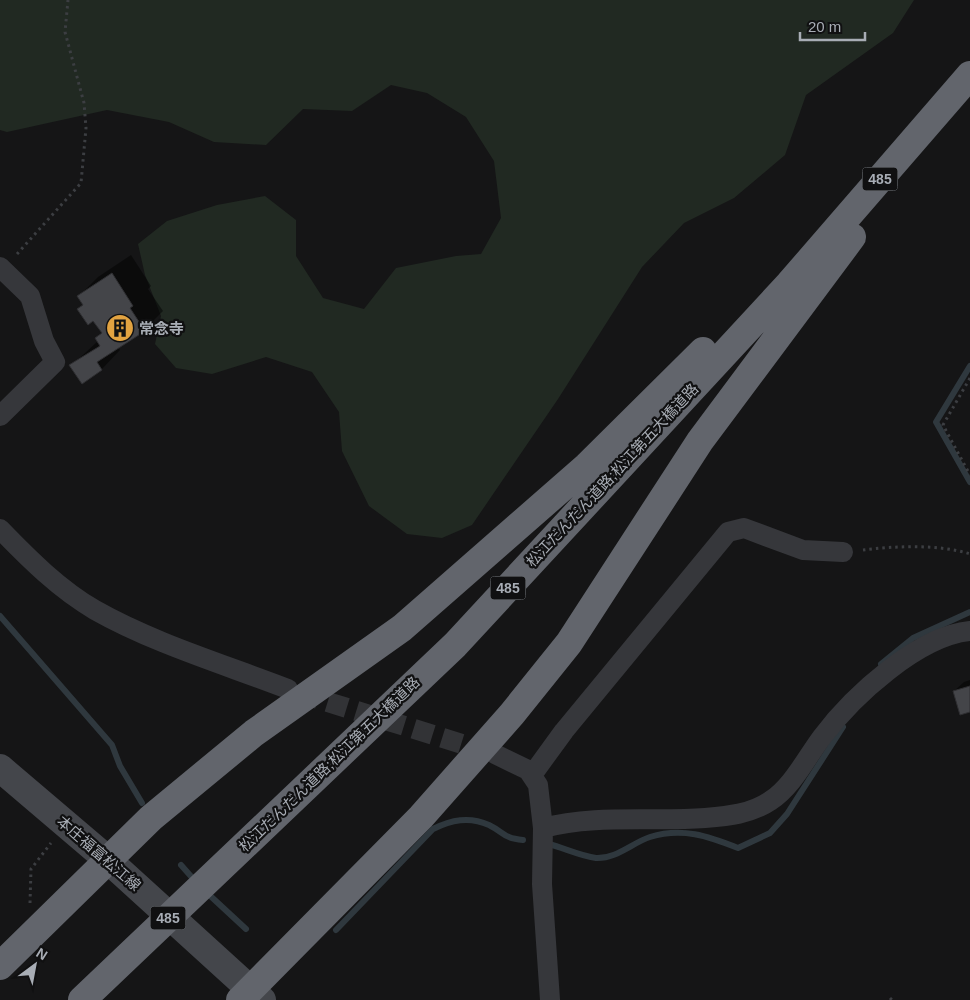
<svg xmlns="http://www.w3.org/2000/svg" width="970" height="1000" font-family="Helvetica,'Noto Sans JP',sans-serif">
<rect width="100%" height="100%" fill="#151516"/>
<path fill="#212922" d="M0 0H914L893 33 806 95 785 155 734 198 684 223 642 267 558 399 472 525 442 538 407 534 369 506 342 451 339 412 312 372 266 357 212 374 176 368 155 344 161 316 145 275 138 244 167 221 217 205 265 196 296 220V256L323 298 364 309 396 268 456 256 481 254 501 218 494 161 466 117 427 93 391 85 352 111 303 109 266 145 214 142 169 122 107 110 7 132 0 130Z"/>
<path fill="#0007" d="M131 255 151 286 148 289 163 311 144 330 118 347 120 350 102 369 82 382 71 366 98 341 96 338 102 332 94 319 79 309 84 304 79 296 98 277Z
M970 680V711L954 691 964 682Z"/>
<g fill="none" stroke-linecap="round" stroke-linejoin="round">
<path stroke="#2f383e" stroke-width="6" d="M970 366 936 422 970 482
M0 616 112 745 120 766 142 803
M881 664 913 638 970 612
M549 844C564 848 581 856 596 858 616 859 632 843 650 837 682 827 708 836 738 848L770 833 787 814 843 727
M181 865 196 882
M205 891 246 929
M336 930 433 829C451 820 469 816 489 825 505 833 503 838 523 840"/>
</g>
<path fill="#444549" stroke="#2f2f32" d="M112 273 133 306 130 308 145 331 97 362 102 370 82 384 69 365 100 346 95 338 102 333 93 321 88 325 77 309 83 305 77 296Z
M970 686V712L960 715 953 691Z"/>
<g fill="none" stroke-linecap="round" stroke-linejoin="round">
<path stroke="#323336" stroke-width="20" stroke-dasharray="20 10" stroke-linecap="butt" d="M299 693 491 753"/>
<path stroke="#3c3e42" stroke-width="3" stroke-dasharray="2.5 4" stroke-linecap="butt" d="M17 254 81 183 86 128 84 103 65 32 68 0
M970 378 943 425 970 475
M863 550C894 546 940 544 970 554
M30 903 31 869 51 843
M890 998 892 1000"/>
<path stroke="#36373b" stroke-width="20" d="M0 267 30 296 44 341 55 362 0 416
M0 529C29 559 59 589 95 610 153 643 226 665 288 689
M495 754 528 770 538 785 543 828 542 884 550 1000
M532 775 564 731 728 532 744 528 803 550 843 552
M543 828C595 814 652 822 705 818 728 816 751 814 770 801 792 787 807 757 822 737 853 696 918 636 970 631"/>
<path stroke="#44464b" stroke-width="28" d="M0 768 108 860 262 1000"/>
<path stroke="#62656c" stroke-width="28" d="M0 966 151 818 254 733 402 628 587 466 703 351
M82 1000 455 645 789 284 970 75
M240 1000 421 817 512 714 569 643 700 441 852 237"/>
</g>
<defs>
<g id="building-disc" transform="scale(1.4375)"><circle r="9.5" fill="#e2a341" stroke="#101011"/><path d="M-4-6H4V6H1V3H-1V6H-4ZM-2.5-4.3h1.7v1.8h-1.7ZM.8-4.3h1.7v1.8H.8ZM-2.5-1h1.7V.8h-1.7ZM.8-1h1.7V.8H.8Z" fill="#111"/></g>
</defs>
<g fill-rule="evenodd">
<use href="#building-disc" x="120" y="328"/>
</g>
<g text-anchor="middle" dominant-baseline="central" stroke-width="4.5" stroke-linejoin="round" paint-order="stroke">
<g fill="#101011" stroke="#7a7e84" stroke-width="1">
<rect x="862.5" y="167.5" width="35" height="23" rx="4"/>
<rect x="490.5" y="576.5" width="35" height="23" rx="4"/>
<rect x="150.5" y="906.5" width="35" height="23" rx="4"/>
</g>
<g font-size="14" font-weight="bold" fill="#a8adb5">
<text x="880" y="179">485</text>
<text x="508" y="588">485</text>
<text x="168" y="918">485</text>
</g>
<g font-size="15" font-weight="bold" fill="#a8adb5" stroke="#101011" text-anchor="start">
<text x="139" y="328">常念寺</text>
</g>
<g font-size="15" fill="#a8adb5" stroke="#101011">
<text transform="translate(612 475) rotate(-47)">松江だんだん道路;松江第五大橋道路</text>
<text transform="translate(329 764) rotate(-44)">松江だんだん道路;松江第五大橋道路</text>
<text transform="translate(99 853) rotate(41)">本庄福富松江線</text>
</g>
</g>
<g transform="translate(35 965) rotate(32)" stroke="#101011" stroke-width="4" paint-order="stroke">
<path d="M0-4L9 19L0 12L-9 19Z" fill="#a8adb5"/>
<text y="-8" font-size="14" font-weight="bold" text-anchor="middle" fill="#a8adb5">N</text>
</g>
<path d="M800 32v8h65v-8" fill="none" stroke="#a8adb5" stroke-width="2.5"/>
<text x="808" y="32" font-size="15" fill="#a8adb5" stroke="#101011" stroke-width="4" paint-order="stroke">20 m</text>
</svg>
